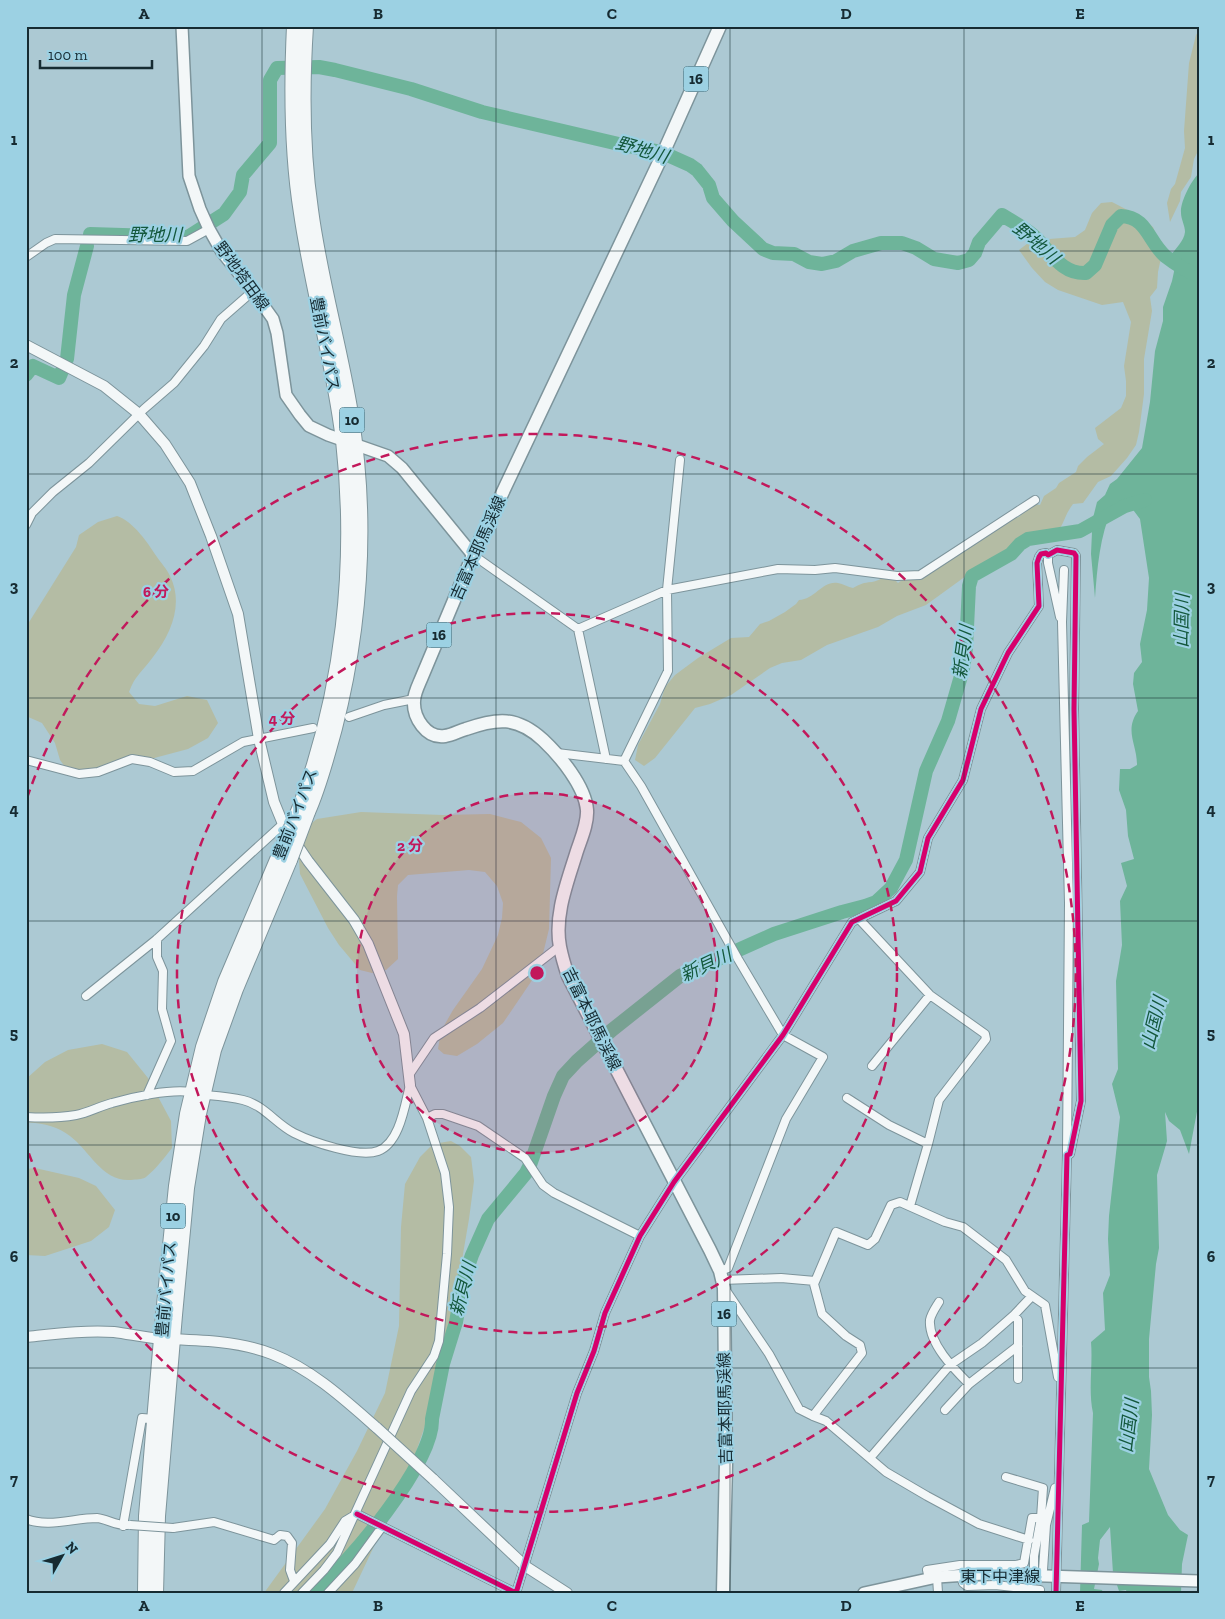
<svg xmlns="http://www.w3.org/2000/svg" width="1225" height="1619" font-family="'Zilla Slab','Noto Sans JP',serif">
<rect width="100%" height="100%" fill="#acc9d3"/>
<path fill="#b4bca4" d="M1199 30V149L1194 159 1191 177 1181 192 1180 201 1170 222 1167 203 1171 189 1175 184 1185 148 1184 131 1189 63 1196 35Z
M1112 202 1139 216 1153 227 1162 253 1158 272 1157 288 1150 297 1152 311 1144 359V394L1139 432 1136 445 1127 458 1111 476 1098 482 1083 503 1073 504C1060 520 1063 545 1035 533L1025 537 1012 549 966 576 926 605 897 616 878 627 827 645 801 660 782 663 770 668 731 695 710 704 695 708 655 758 644 766 635 760 638 745 660 704 665 687 675 675 698 658 731 638 749 637 760 624 769 621 785 612 796 604 799 600C815 599 823 580 838 583 843 584 848 587 853 588 863 583 862 583 872 582 878 581 883 577 891 576L898 583 906 577 921 573 931 572 953 558 985 532H994L1007 519 1019 517 1027 508 1035 504 1040 505 1044 496 1056 488 1059 483 1076 472 1078 466 1087 457 1104 444 1098 439 1095 428 1121 408 1126 396V381L1124 366 1131 322 1123 302 1102 305 1058 290 1045 282 1032 268 1019 250 1032 240 1051 246 1049 239 1075 237 1085 230 1092 213 1101 203Z
M117 516C134 522 147 542 157 557 161 563 167 569 170 576 184 604 171 634 153 657 143 671 135 675 129 692L139 704 155 706 187 696 207 700 218 723 208 738 188 749 98 773 71 775 60 760 55 743 42 723 26 716V627L76 547 79 535 98 522Z
M361 812 443 815 490 814 521 822 541 838 551 858 549 929 539 970 503 1023 477 1044 457 1056 444 1054 438 1049 441 1031 453 1010 482 969 498 935 502 918 503 903 497 886 485 872 469 870 408 875 398 885 397 896 398 959 386 970 372 973 360 970 339 945 328 928 300 874 297 834 317 819Z
M102 1044 127 1052 148 1078 171 1121 172 1148C164 1158 156 1169 146 1177 142 1180 136 1179 131 1180 102 1182 90 1151 70 1136 58 1127 41 1122 26 1123V1079L45 1062 68 1050Z
M451 1141 460 1146 471 1157 474 1181 469 1219 442 1377 409 1472 352 1593H264L325 1509 357 1451 385 1393 399 1326 401 1227 405 1184 420 1157 433 1144Z
M35 1168 79 1178 96 1186 115 1210 109 1227 91 1241 45 1256 26 1255V1169Z"/>
<path fill="#6eb49a" d="M1199 173V1101L1189 1154 1180 1130 1169 1121 1165 1112 1167 1141 1157 1175 1159 1248 1156 1264 1149 1339V1377L1151 1391 1152 1415 1149 1469 1168 1515 1180 1530 1188 1535 1182 1564 1181 1593H1127L1126 1590 1119 1591 1113 1573 1110 1527 1100 1540 1098 1558 1099 1564 1094 1589 1102 1590 1103 1593H1080L1082 1525 1089 1522 1093 1413C1088 1390 1093 1366 1091 1342L1105 1330 1103 1293 1110 1275 1108 1239 1109 1216 1120 1117 1112 1084 1118 1069 1116 981 1122 945 1120 901 1127 886 1121 863 1134 859 1128 836 1126 810 1119 790 1120 769H1130L1137 765C1137 744 1124 731 1138 711L1133 684 1134 673 1142 662 1140 644 1147 610 1149 578 1140 519 1131 507 1123 503 1114 519 1112 508C1100 536 1097 568 1095 598L1091 554 1092 532 1074 534 1073 530 1092 522 1097 502 1105 495 1110 484 1117 479 1142 448 1150 402 1155 351 1163 321V307L1172 281 1175 267 1168 259C1173 251 1184 242 1185 232 1185 226 1181 219 1181 213 1180 202 1191 181 1199 173Z"/>
<g fill="none" stroke-linecap="round" stroke-linejoin="round">
<path stroke="#6eb49a" stroke-width="14" d="M90 234 188 237 224 214 240 192 243 175 270 143V80L277 68 319 67 335 70 411 89 482 112 623 145 661 152 690 165 697 170 709 185 713 198 733 221 763 249 773 253 794 254 809 262 822 264 836 261 853 251 881 243H902L916 248 934 259 958 263 969 260 975 253 979 242 1002 215C1013 222 1028 229 1037 239 1052 254 1062 274 1086 273L1095 265 1112 225 1121 216C1147 217 1148 241 1165 256 1174 263 1188 272 1199 276
M67 359 74 295 87 246
M26 375 33 366 59 378 62 371
M314 1593C348 1564 434 1463 432 1419L443 1364 456 1322 464 1278 472 1255 488 1219 526 1173 530 1165 554 1096 563 1076 577 1061 612 1030 680 976 774 934 842 912 865 906 876 902 891 888 906 860 926 771 948 721 963 669 966 648 969 586 972 576 1011 554 1020 544 1028 539 1080 531 1125 506 1145 500"/>
<g stroke="#7d949b" stroke-width="10">
<path id="minor" d="M26 257 46 243 55 239 187 241 209 229
M26 525 32 513 53 492 89 463 144 409 174 383 204 346 221 319 253 291
M473 555 578 629 606 759
M1048 555V563L1060 617
M1064 570 1062 622 1069 903 1067 1153
M578 629 667 590 778 569 815 570 835 568 897 576 920 575 1035 500
M349 717 384 705 414 699
M557 753 624 761 641 786 738 959 783 1035 823 1057 786 1119 728 1268 720 1271
M26 760 79 774 98 772 132 759 150 762 174 772 193 771 243 742 313 728
M624 761 668 671 667 590 680 460
M859 919 930 995 985 1034 986 1039 939 1100 928 1144
M86 996 157 939 283 824
M872 1066 930 995
M409 1075 434 1038 480 1008 560 946
M147 1095 171 1041 162 1009 163 971 157 957V939
M847 1098 889 1125 928 1144 910 1206
M26 1117C43 1118 59 1118 76 1115 88 1113 100 1106 112 1103 133 1097 169 1089 191 1092 196 1092 201 1095 206 1095 218 1096 231 1097 243 1100 264 1105 276 1124 294 1133 312 1142 359 1158 378 1151 400 1143 405 1104 410 1085
M427 1118 435 1114H443L478 1126 525 1158 543 1185 554 1193 640 1236
M722 1280 781 1278 815 1281
M725 1289 769 1354 799 1409 813 1416 826 1421 886 1472 927 1496 979 1524 1029 1540
M939 1302C936 1307 931 1314 930 1320 928 1343 954 1369 969 1384L945 1410
M1014 1315 1018 1320V1379
M969 1384 1018 1346
M813 1416 862 1353 860 1345 846 1336 822 1314 814 1284 836 1232 868 1245 875 1239 891 1205 900 1202 945 1222 963 1227 1006 1260 1025 1291 1045 1305 1058 1377
M870 1458 950 1365 982 1343 1014 1315 1032 1296
M357 1514 516 1593 577 1393 594 1351 605 1313 640 1236 674 1182 783 1035 852 922 896 901 920 872 928 838 963 780 981 709 1008 653 1039 606 1037 563 1039 557 1041 554 1046 553 1048 555 1057 550 1074 553 1076 556 1074 709 1081 1101 1070 1154 1067 1155 1056 1593
M26 1519C48 1528 74 1518 97 1518 107 1519 117 1526 127 1525
M123 1526 142 1418 154 1419
M173 1528 214 1522 274 1540 280 1535 287 1536 292 1543 290 1570 294 1581
M1043 1570 1046 1525 1055 1488
M961 1576 963 1583 967 1586 995 1585 1040 1590
M1034 1576V1556L1041 1518 1045 1519
M937 1577 938 1593
M929 1579 927 1570 960 1565H1016L1024 1563 1032 1518H1041L1043 1488 1006 1477
M284 1593 330 1544 345 1521 355 1515
M302 1593 324 1570 337 1553 411 1391 434 1356 439 1341 447 1254 449 1207 445 1173 427 1118 410 1085
M328 1593 355 1564 382 1527"/>
</g>
<g stroke="#7d949b" stroke-width="12">
<path id="tertiary" d="M26 345 104 386 139 414 165 444 190 483 211 536 238 614 259 739 274 802 283 824 308 861 354 920 368 944 404 1034 410 1085
M26 1337C55 1334 85 1330 114 1332 130 1334 146 1338 163 1339 198 1340 239 1341 272 1354 313 1370 345 1400 377 1428
M433 1479 525 1566 567 1593"/>
</g>
<g stroke="#7d949b" stroke-width="14">
<path id="secondary" d="M182 26 189 176 200 209 209 229 222 252 253 291 273 319 277 333 286 395 300 415 309 426 328 435 388 456 402 468 473 555
M864 1593 937 1577 983 1574 1199 1581"/>
</g>
<g stroke="#7d949b" stroke-width="15">
<path id="primary" d="M720 26 661 158 473 555 421 679C418 686 414 694 414 701 413 717 426 739 445 736 452 735 459 731 466 729 497 718 517 716 543 740 560 756 585 786 587 810 588 824 580 841 576 854 567 883 554 916 560 947 562 957 565 967 568 976L710 1250 720 1271 724 1288 726 1463 723 1593"/>
</g>
<g stroke="#7d949b" stroke-width="16">
<path id="trunk" d="M294 26C291 89 291 151 301 213 312 289 334 364 343 440 357 565 343 691 299 809
M306 26C302 88 302 149 311 210 320 279 340 346 351 414 368 519 361 626 335 728 327 757 320 785 308 812
M145 1593 146 1516 163 1315 176 1186 187 1114 203 1047 225 982 279 855
M156 1593 158 1516 175 1315 187 1188 199 1114 214 1050 236 989 290 860"/>
</g>
<use href="#minor" stroke="#f3f7f8" stroke-width="8"/>
<use href="#tertiary" stroke="#f3f7f8" stroke-width="10"/>
<use href="#secondary" stroke="#f3f7f8" stroke-width="11"/>
<use href="#primary" stroke="#f3f7f8" stroke-width="12"/>
<use href="#trunk" stroke="#f3f7f8" stroke-width="14"/>
<g stroke="#7d949b" stroke-width="10" stroke-linecap="butt">
<path id="minor-bridge" d="M130 1525 173 1528"/>
</g>
<g stroke="#7d949b" stroke-width="12" stroke-linecap="butt">
<path id="tertiary-bridge" d="M377 1428 433 1479"/>
</g>
<g stroke="#7d949b" stroke-width="16" stroke-linecap="butt">
<path id="trunk-bridge" d="M279 855 299 809
M290 860 308 812"/>
</g>
<use href="#minor-bridge" stroke="#f3f7f8" stroke-width="8"/>
<use href="#tertiary-bridge" stroke="#f3f7f8" stroke-width="10"/>
<use href="#trunk-bridge" stroke="#f3f7f8" stroke-width="14"/>
<g stroke="#9cd1e3" stroke-width="8">
<path id="cycleway" d="M357 1514 516 1593 577 1393 594 1351 605 1313 640 1236 674 1182 783 1035 852 922 896 901 920 872 928 838 963 780 981 709 1008 653 1039 606 1037 563 1039 557 1041 554 1046 553 1048 555 1057 550 1074 553 1076 556 1074 709 1081 1101 1070 1154 1067 1155 1056 1593"/>
</g>
<use href="#cycleway" stroke="#d6006c" stroke-width="5"/>
</g>
<path fill="none" stroke="#162b32" stroke-width="1" stroke-opacity="0.55" d="M262 26V1593M496 26V1593M730 26V1593M964 26V1593M26 251H1199M26 474H1199M26 698H1199M26 921H1199M26 1145H1199M26 1368H1199"/>
<circle cx="537" cy="973" r="180" fill="#c2185b" fill-opacity=".12"/>
<g fill="none" stroke="#c2185b" stroke-width="2.5" stroke-dasharray="9 6">
<circle cx="537" cy="973" r="180"/>
<circle cx="537" cy="973" r="360"/>
<path d="M27 798A539 539 0 1 1 27 1148"/>
</g>
<g text-anchor="middle" dominant-baseline="central" stroke-width="4.5" stroke-linejoin="round" paint-order="stroke">
<g fill="#9cd1e3" stroke="#3e5d67" stroke-width="1">
<rect x="683.5" y="66.5" width="25" height="25" rx="4"/>
<rect x="339.5" y="407.5" width="25" height="25" rx="4"/>
<rect x="426.5" y="622.5" width="25" height="25" rx="4"/>
<rect x="160.5" y="1203.5" width="25" height="25" rx="4"/>
<rect x="711.5" y="1301.5" width="25" height="25" rx="4"/>
</g>
<g font-size="15" font-weight="bold" fill="#162b32">
<text x="696" y="79">16</text>
<text x="352" y="420">10</text>
<text x="439" y="635">16</text>
<text x="173" y="1216">10</text>
<text x="724" y="1314">16</text>
</g>
<g font-size="16" fill="#162b32" stroke="#9cd1e3">
<text transform="translate(242 276) rotate(54)">野地塔田線</text>
<text transform="translate(325 344) rotate(79)">豊前バイパス</text>
<text transform="translate(478 548) rotate(-66)">吉富本耶馬渓線</text>
<text transform="translate(295 814) rotate(-69)">豊前バイパス</text>
<text transform="translate(592 1019) rotate(64)">吉富本耶馬渓線</text>
<text transform="translate(166 1289) rotate(-85)">豊前バイパス</text>
<text transform="translate(725 1408) rotate(-91)">吉富本耶馬渓線</text>
<text x="1000" y="1576">東下中津線</text>
</g>
<g font-size="18" font-style="italic" fill="#14583c" stroke="#9cd1e3">
<text transform="translate(642 150) rotate(16)">野地川</text>
<text x="155" y="235">野地川</text>
<text transform="translate(1036 243) rotate(40)">野地川</text>
<text transform="translate(1182 621) rotate(-89)">山国川</text>
<text transform="translate(963 652) rotate(-82)">新貝川</text>
<text transform="translate(706 965) rotate(-25)">新貝川</text>
<text transform="translate(1154 1023) rotate(-76)">山国川</text>
<text transform="translate(463 1289) rotate(-75)">新貝川</text>
<text transform="translate(1129 1426) rotate(-83)">山国川</text>
</g>
</g>
<circle cx="537" cy="973" r="8" fill="#c2185b" stroke="#9cd1e3" stroke-width="2.5"/>
<g font-size="15" text-anchor="middle" font-weight="bold" fill="#c2185b" stroke="#9cd1e3" stroke-width="4.5" stroke-linejoin="round" paint-order="stroke">
<text x="156" y="597">6 分</text>
<text x="282" y="724">4 分</text>
<text x="410" y="851">2 分</text>
</g>
<rect width="1225" height="1619" fill="none" stroke="#9cd1e3" stroke-width="55"/>
<g transform="translate(62 1556) rotate(51)" stroke="#9cd1e3" stroke-width="4" paint-order="stroke">
<path d="M0-4L9 19L0 12L-9 19Z" fill="#162b32"/>
<text y="-8" font-size="14" font-weight="bold" text-anchor="middle" fill="#162b32">N</text>
</g>
<path d="M40 60v8h112v-8" fill="none" stroke="#162b32" stroke-width="2.5"/>
<text x="48" y="60" font-size="15" fill="#162b32" stroke="#9cd1e3" stroke-width="4" paint-order="stroke">100 m</text>
<rect x="28" y="28" width="1170" height="1564" fill="none" stroke="#162b32" stroke-width="2"/>
<g font-size="16" text-anchor="middle" font-weight="bold" fill="#162b32">
<text x="144" y="19">A</text>
<text x="378" y="19">B</text>
<text x="612" y="19">C</text>
<text x="846" y="19">D</text>
<text x="1080" y="19">E</text>
<text x="14" y="145">1</text>
<text x="1211" y="145">1</text>
<text x="14" y="368">2</text>
<text x="1211" y="368">2</text>
<text x="14" y="592">3</text>
<text x="1211" y="592">3</text>
<text x="14" y="815">4</text>
<text x="1211" y="815">4</text>
<text x="14" y="1039">5</text>
<text x="1211" y="1039">5</text>
<text x="14" y="1262">6</text>
<text x="1211" y="1262">6</text>
<text x="14" y="1485">7</text>
<text x="1211" y="1485">7</text>
<text x="144" y="1611">A</text>
<text x="378" y="1611">B</text>
<text x="612" y="1611">C</text>
<text x="846" y="1611">D</text>
<text x="1080" y="1611">E</text>
</g>
</svg>
